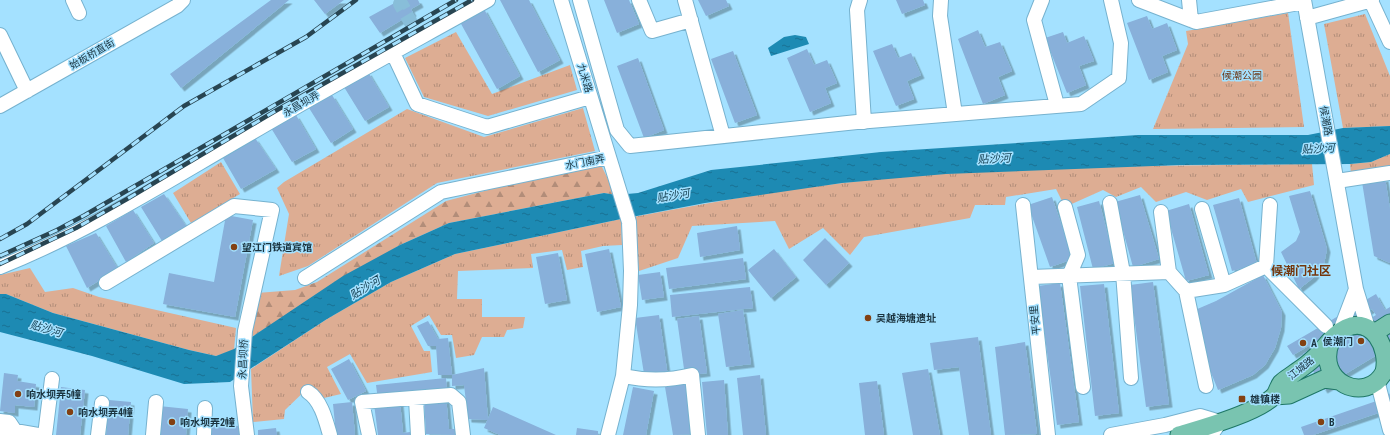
<svg xmlns="http://www.w3.org/2000/svg" width="1390" height="435" font-family="'Roboto Condensed','Noto Sans SC',sans-serif">
<defs>
<pattern id="grass-tufts" width="24" height="20" patternUnits="userSpaceOnUse"><rect width="24" height="20" fill="#ddad93"/><path d="M3 7l-1-3M5 7V3M7 7l1-3M15 17l-1-3M17 17v-4M19 17l1-3" fill="none" stroke="#b28d79"/></pattern>
<pattern id="forest-firs" width="22" height="20" patternUnits="userSpaceOnUse"><rect width="22" height="20" fill="#ddad93"/><path d="M5 1l3.5 6h-7zM16 11l3.5 6h-7z" fill="#b28d79"/></pattern>
<pattern id="water-ripples" width="26" height="14" patternUnits="userSpaceOnUse"><rect width="26" height="14" fill="#1d8ab3"/><path d="M2 4q2-2 4 0t4 0M15 11q2-2 4 0t4 0" fill="none" stroke="#197193"/></pattern>
<filter id="shadow"><feDropShadow dx="3.5" dy="3.5" stdDeviation="0" flood-color="#0004"/></filter>
</defs>
<rect width="100%" height="100%" fill="#a4e1ff"/>
<path fill="url(#grass-tufts)" d="M1288 13 1304 127 1153 129 1188 44 1186 31Z
M1365 14 1390 76V126L1343 128 1324 24Z
M456 32 492 94 570 65 577 90 488 116 424 97 405 58Z
M583 108 595 151 437 183 308 266 279 276 289 214 277 188 284 182 407 109 484 137Z
M1390 154V169L1351 174 1350 164 1371 162Z
M221 162 240 194 191 223 173 193Z
M1312 164 1314 185 1248 202 1241 189 1207 200 1186 192 1156 202 1141 187 1116 197 1103 190 1065 207 1056 189 1006 197 1005 205H975L970 218 864 237 850 255 823 228 789 249 775 221 692 226 678 258 639 271 633 217C702 204 772 191 843 183 998 165 1156 166 1312 164Z
M621 219 622 245 603 246 581 251 583 267 567 270 562 250 531 254 533 268 458 271 457 299H482V317H525L523 328 507 330 504 337H482L474 355 456 358 452 335H441L429 315 411 326 424 351H430L432 372 367 383 350 354 327 367 341 394 324 398 311 385 285 410 284 419 253 422 251 369 327 319 391 282 455 254Z
M30 268 45 292 73 288 99 297 236 328 234 350 216 356 189 350 53 313 6 294H0V275Z"/>
<path fill="url(#forest-firs)" d="M599 161 616 195 604 193 449 223 400 245 250 338 257 293 295 290 317 282 446 201Z"/>
<path fill="url(#water-ripples)" d="M795 35 806 37 809 44 771 56 768 48 784 37Z
M1390 126V154L1371 162 1350 164 1180 165 946 174 842 183 705 203 621 219 455 254 391 282 327 319 230 382 184 384 92 356 0 332V294H6L53 313 189 350 216 356 234 349 343 276 400 245 449 223 604 193 616 195 638 193 711 170 881 152 1138 135H1308L1343 128Z"/>
<path fill="#88b0da" filter="url(#shadow)" d="M271 0H289L181 88 170 74Z
M314 0H344L325 14Z
M400 0H418L420 4 411 9 413 13 380 33 369 17Z
M500 0H529L560 60 538 72Z
M604 0H629L639 24 617 33Z
M698 0H726L729 6 706 16Z
M896 0H923L925 5 902 14Z
M484 9 520 76 497 89 460 22Z
M1147 16 1152 29 1167 23 1177 50 1162 56 1168 72 1149 80 1127 23Z
M978 30 985 47 1000 42 1012 71 998 77 1005 95 983 104 958 39Z
M1063 32 1067 43 1084 36 1094 61 1079 66 1086 85 1067 93 1045 38Z
M892 44 898 58 911 53 921 75 907 81 914 99 896 106 873 51Z
M807 49 814 65 827 60 837 83 825 88 831 103 810 112 787 58Z
M733 51 757 115 735 123 711 59Z
M638 58 664 130 644 138 617 66Z
M368 72 389 107 365 121 344 87Z
M332 95 353 129 331 143 309 108Z
M296 115 316 149 292 162 271 128Z
M255 138 276 169 241 189 223 158Z
M1385 178 1390 209V263L1374 256 1362 182Z
M1310 191 1327 249 1324 264 1313 278 1299 289 1281 252 1296 241 1300 232 1289 196Z
M164 194 186 226 162 241 141 207Z
M1140 195 1159 259 1133 267 1115 202Z
M1052 197 1073 259 1050 267 1028 205Z
M1239 198 1257 264 1232 271 1213 205Z
M1099 201 1115 263 1093 269 1077 207Z
M1189 204 1209 275 1186 281 1166 211Z
M133 210 154 243 126 262 106 226Z
M226 215 253 220 235 317 163 304 169 273 214 282Z
M737 226 740 250 700 257 697 233Z
M96 233 118 269 87 288 66 246Z
M825 238 849 263 826 285 803 260Z
M609 249 621 307 597 312 585 254Z
M774 249 796 277 771 298 748 270Z
M558 253 567 300 545 304 536 257Z
M743 258 746 279 669 289 666 268Z
M660 272 664 297 642 300 638 275Z
M1263 275 1282 312 1281 328 1275 348 1265 365 1253 375 1218 390 1203 353 1195 310 1216 301Z
M1153 282 1169 404 1146 407 1130 285Z
M1060 283 1079 422 1057 425 1038 286Z
M1104 284 1119 413 1095 416 1080 286Z
M750 287 753 308 672 317 670 295Z
M1376 294 1385 310 1390 307V347L1342 376 1343 379 1324 390 1303 354 1322 343 1324 346 1376 315 1372 309 1293 355 1287 346Z
M743 310 751 364 726 367 718 314Z
M659 315 668 377 645 380 635 318Z
M699 316 707 373 685 376 677 319Z
M428 321 438 339 448 338 452 375H438L436 346H428L417 326Z
M978 337 991 435H969L959 367 934 370 930 343Z
M1025 342 1037 434 1005 435 995 347Z
M349 359 366 391 348 400 331 369Z
M484 368 488 420 468 419 464 385 452 386V375Z
M928 369 940 435H913L902 373Z
M4 373 18 375 17 381 36 384 34 407 15 405V413L0 411Z
M760 375 766 435H743L737 378Z
M446 378 447 392 378 400 376 385Z
M724 380 728 435H707L702 382Z
M877 381 884 435H865L859 383Z
M686 384 694 434 673 435 665 387Z
M61 387 85 390 80 435H56Z
M633 387 654 391 646 435H623Z
M1390 393V409L1313 435H1304L1301 427 1388 397Z
M446 397 449 429H458L459 435 426 434 424 399Z
M109 400 131 402 128 435H106Z
M352 402 355 435H336L333 404Z
M400 402 403 433 410 432 411 435H378L374 404Z
M159 406 188 409 186 435H157Z
M493 407 556 435H500L484 428Z
M211 424 239 426V435H210Z
M276 428 277 435H258V430Z
M577 428 598 431V435H576Z"/>
<g fill="none" stroke-linecap="round" stroke-linejoin="round">
<path stroke="#88bed9" stroke-width="14" stroke-dasharray="14 7" stroke-linecap="butt" d="M407 0 400 4 420 38"/>
<g stroke="#76b2cf" stroke-width="16">
<path id="minor" d="M73 0 79 13
M561 0 609 157
M580 0 617 130 630 146 857 122 1081 104 1119 78 1121 43 1111 0
M639 0 652 31 691 20
M685 0 723 136
M860 0 857 10 864 122
M941 0 940 16 955 114
M1042 0 1034 20 1057 105
M1139 0 1196 22 1304 2
M1189 0 1191 20
M1304 0 1356 289
M1371 1 1390 42
M1307 18 1372 0
M0 35 27 91
M393 53 417 104 487 127 590 97
M0 106 177 6 183 0
M1337 181 1390 173
M1110 203 1123 273 1131 378
M1023 205 1048 435
M1065 207 1078 255 1069 276 1083 387
M1202 209 1224 285
M1161 212 1169 272
M1266 266 1270 205
M0 267C88 232 169 180 251 133 329 87 409 44 488 0
M1031 277 1169 272 1186 291 1224 285 1266 266 1326 326
M305 278 441 192 609 157 629 222 631 271 630 305 623 376 608 435
M106 283 234 206 272 210 245 331 241 386 247 435
M1186 291 1206 386
M1340 331 1356 289 1368 328
M623 376C647 381 668 381 692 375L698 435
M1377 380 1390 430
M308 392C321 400 326 421 330 435
M416 399 418 435
M0 421 9 422 15 431 0 433
M15 431 38 435
M45 435 52 379
M98 435 102 403
M153 435 156 402
M204 435 205 408
M369 435 362 402 451 395 459 402 463 435
M1111 435 1165 425 1200 416 1220 422 1211 435"/>
</g>
<g stroke="#1e7766" stroke-width="19">
<path id="major" d="M1376 332 1390 323
M1274 396 1289 395 1324 379 1339 381
M1179 435C1202 428 1257 413 1274 396 1277 393 1278 387 1281 383 1285 379 1291 376 1296 372 1302 368 1309 363 1315 357 1325 348 1333 334 1346 328 1372 316 1390 348 1384 372 1367 405 1314 383 1331 341"/>
</g>
<use href="#minor" stroke="#fff" stroke-width="14"/>
<use href="#major" stroke="#79c4b0" stroke-width="17"/>
<g stroke="#284552" stroke-width="4.5">
<path id="rail" d="M0 239 27 224 184 106 306 37 356 0
M0 256 57 230 85 215 456 0
M0 264 76 228 127 199 277 110 472 0"/>
</g>
<use href="#rail" stroke="#a4e1ff" stroke-width="3" stroke-dasharray="9" stroke-linecap="butt"/>
</g>
<g fill="#834013" stroke="#a4e1ff" stroke-width="1.5">
<circle cx="234" cy="247" r="4"/>
<circle cx="868" cy="318" r="4"/>
<circle cx="1361" cy="341" r="4"/>
<circle cx="1303" cy="343" r="4"/>
<circle cx="18" cy="394" r="4"/>
<rect x="1238" y="395" width="8" height="8" rx="2"/>
<circle cx="70" cy="412" r="4"/>
<circle cx="172" cy="422" r="4"/>
<circle cx="1321" cy="422" r="4"/>
</g>
<g text-anchor="middle" dominant-baseline="central" stroke-width="3" stroke-linejoin="round" paint-order="stroke">
<g font-size="10" fill="#1a333f" stroke="#a4e1ff">
<text transform="translate(92 54) rotate(-30)">始板桥直街</text>
<text transform="translate(585 78) rotate(73)">九米路</text>
<text transform="translate(301 104) rotate(-30)">永昌坝弄</text>
<text transform="translate(1326 121) rotate(80)">候潮路</text>
<text transform="translate(585 162) rotate(-11)">水门南弄</text>
<text transform="translate(1035 320) rotate(-96)">平安里</text>
<text transform="translate(243 359) rotate(-87)">永昌坝桥</text>
<text transform="translate(1301 368) rotate(-38)">江城路</text>
</g>
<g font-size="10" fill="#6e3b1c" stroke="#a4e1ff">
<text x="1242" y="75">候潮公园</text>
</g>
<g font-size="10" font-weight="bold" fill="#1a333f" stroke="#a4e1ff" text-anchor="start">
<text x="242" y="247">望江门铁道宾馆</text>
<text x="876" y="318">吴越海塘遗址</text>
<text x="1353" y="341" text-anchor="end">侯潮门</text>
<text x="1311" y="343">A</text>
<text x="26" y="394">响水坝弄5幢</text>
<text x="1250" y="399">雄镇楼</text>
<text x="78" y="412">响水坝弄4幢</text>
<text x="180" y="422">响水坝弄2幢</text>
<text x="1329" y="422">B</text>
</g>
<g font-size="11" font-style="italic" fill="#164153" stroke="#a4e1ff">
<text transform="translate(1318 149) rotate(-3)">贴沙河</text>
<text transform="translate(994 159) rotate(-3)">贴沙河</text>
<text transform="translate(673 196) rotate(-9)">贴沙河</text>
<text transform="translate(365 288) rotate(-31)">贴沙河</text>
<text transform="translate(46 329) rotate(16)">贴沙河</text>
</g>
<g font-size="12" font-weight="bold" fill="#74360c" stroke="#a4e1ff">
<text x="1301" y="271">候潮门社区</text>
</g>
</g>
</svg>
